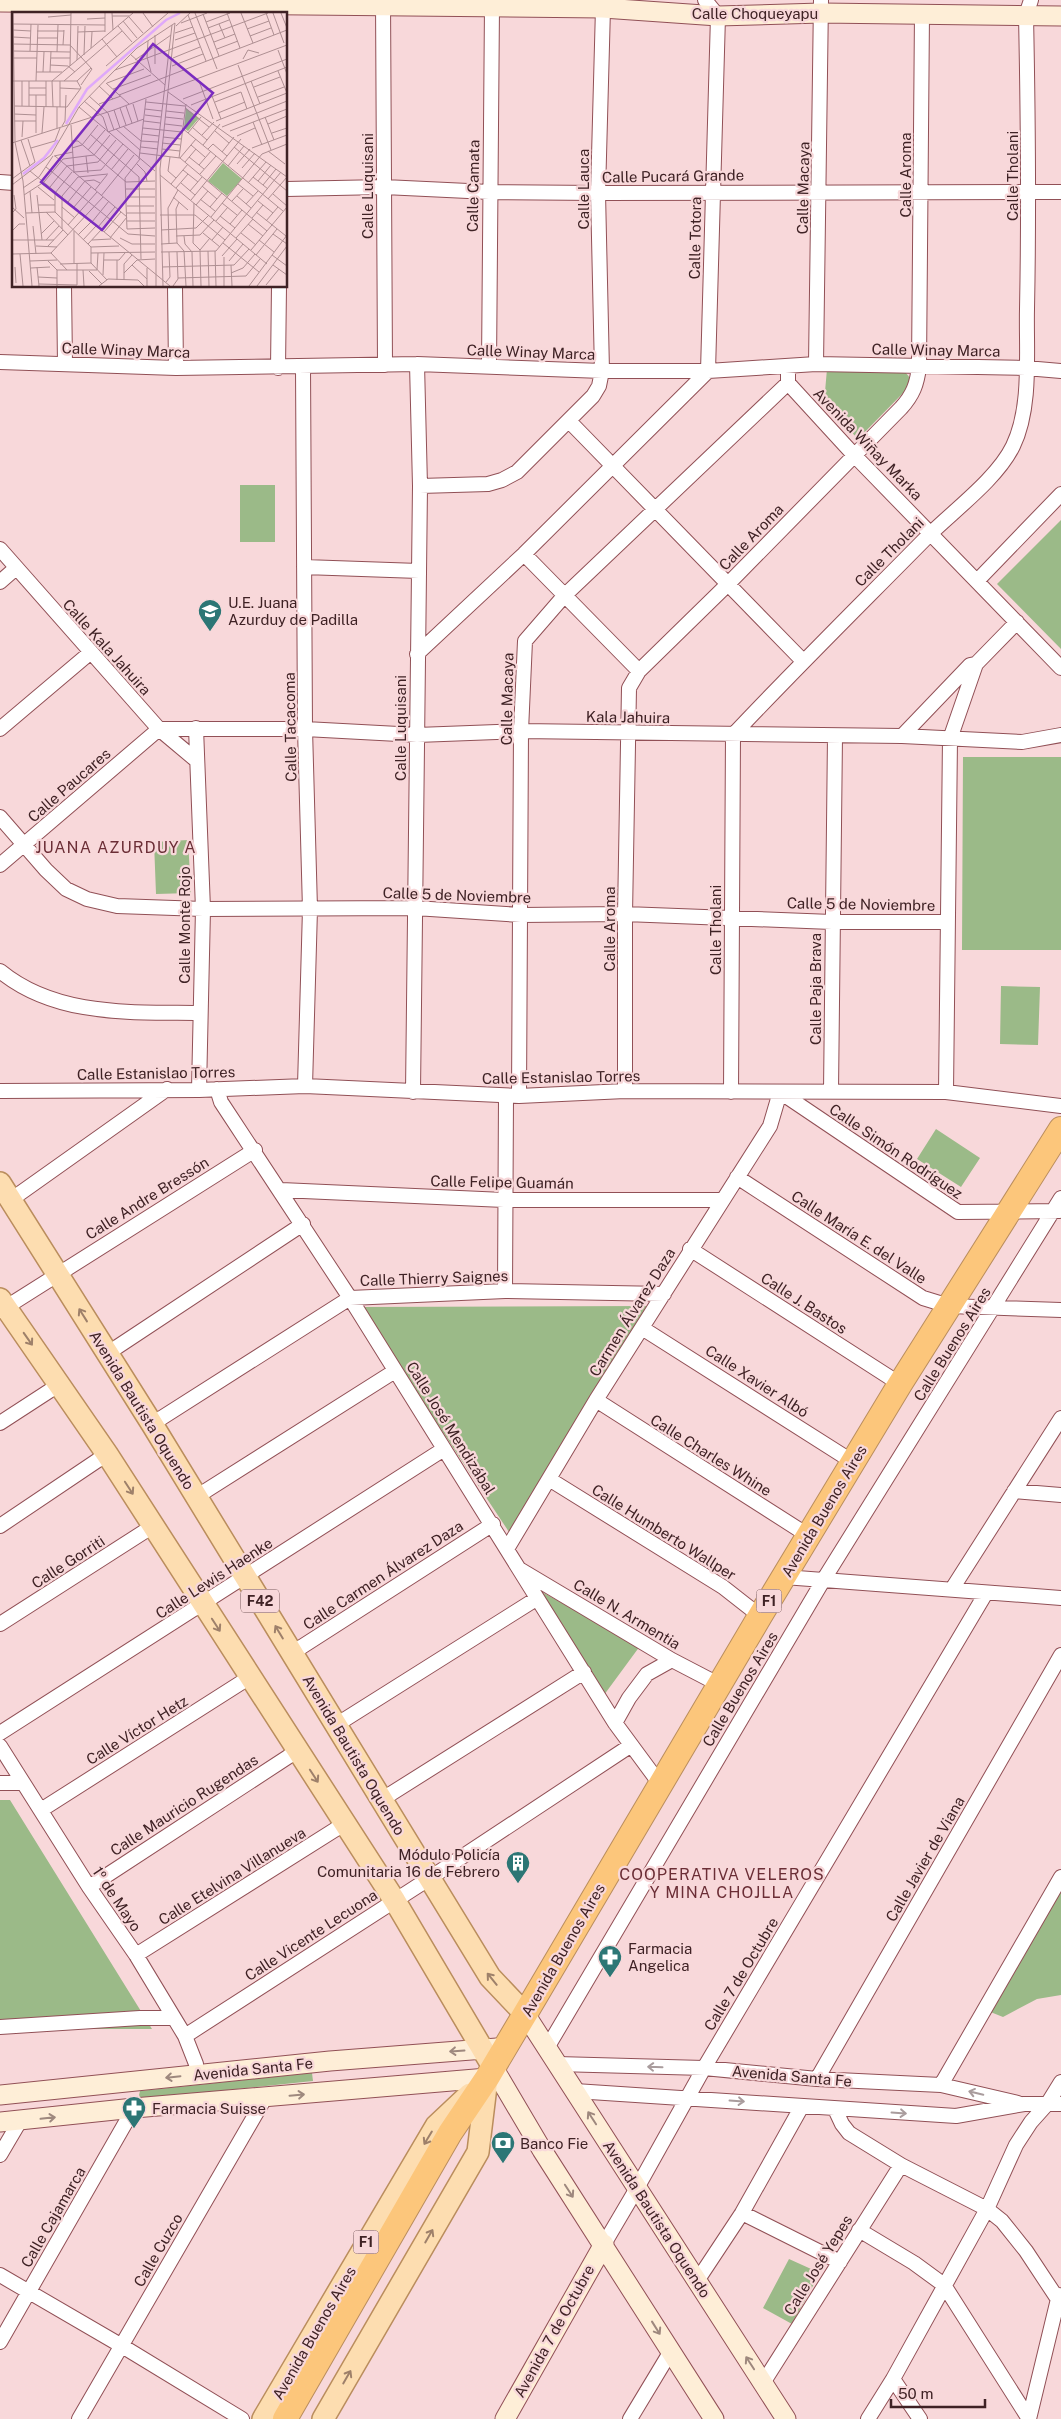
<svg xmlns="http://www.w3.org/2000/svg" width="1061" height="2419" font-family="'Public Sans',sans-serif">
<rect width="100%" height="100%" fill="#f8d8da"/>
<path fill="#9bba88" d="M827 369 906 373 910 378 907 389 858 439 824 403Z
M240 485H275V542H240Z
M1061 520V649L997 584Z
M963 757H1061V950H962Z
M188 840 191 893 156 894 154 842Z
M1001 986 1040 987 1038 1045 1000 1044Z
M936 1129 980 1158 961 1187 917 1159Z
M647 1306 509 1532 360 1307Z
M542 1592 640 1646 604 1695Z
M0 1800H10L152 2029H0Z
M1061 1888V1995L1037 1999 1003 2017 988 2011Z
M312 2073 313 2081 141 2099 139 2095 140 2091Z
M789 2259 820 2273 792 2324 763 2308Z"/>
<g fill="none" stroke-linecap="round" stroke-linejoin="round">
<g stroke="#915056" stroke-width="16">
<path id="street" d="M383 0 385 365
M0 182 14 183
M286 189 384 187 489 192 598 193 1061 192
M64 286 65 364
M175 286 176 368
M0 362 176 368 417 364 602 371H708L816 364 1026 368 1061 371
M816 364 821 0
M489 366 492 6
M303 367 305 729 310 909 305 1086
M278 368 279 286
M788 374V383L854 455 1061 668
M569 421 803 661
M420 486 488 484 502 480 517 472 593 396 599 386 602 371 598 193 603 8
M0 549 159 729 196 760
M524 554 639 671
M304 567 419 571
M977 581 1061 494
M0 582 16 568
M417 654 524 554 708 371 718 16 705 0
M196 728 203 909 199 1090
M0 729 91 652
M902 736 970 665 975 664
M0 817 46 870 66 889 87 899 117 906 203 909 415 908 521 915 625 914 832 922H946
M0 865 159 729H305L417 735 521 731 902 736 1022 742 1061 735
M0 971C56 1017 131 1012 199 1013
M217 1089 221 1102 350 1298 615 1723 660 1784
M0 1091 199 1090 305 1086 519 1096 625 1091 946 1092 1061 1106
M625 1091V914L629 688 639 671 728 584 901 408C913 395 917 384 919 367L922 13
M831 1091 835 736
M413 1092 420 486 417 364
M731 1092 733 735C796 668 862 603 927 537 953 511 997 479 1013 446 1032 407 1026 351 1027 309 1029 211 1028 113 1026 15L1031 0
M946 1092 950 739 976 664 1017 622
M519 1096 521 731 525 641 564 596 788 383
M737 1177 923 1298 949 1306 1061 1310
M281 1190 504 1200H722
M12 1199 167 1089
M690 1249 900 1384
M505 1291 506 1096
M0 1311 255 1150
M642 1328 853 1462
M108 1353 303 1224
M596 1400 809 1536
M0 1423 60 1384
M152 1424 350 1298 505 1291 664 1294
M549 1479 723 1587 760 1616
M1014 1491 1061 1495
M196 1497 395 1371
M0 1526 107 1454
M507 1549 596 1400 770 1126 780 1092 958 1212 1059 1211
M521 1570 672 1660 720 1685
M784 1577 1061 1598
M952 1589 1061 1418
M0 1624 153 1526
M292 1653 493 1524
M615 1723 629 1698 647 1674 672 1660
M336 1725 536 1599
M0 1733 444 1449
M0 1746 89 1887 136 1955 185 2036 196 2064V2074
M0 1783H23
M381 1800 584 1672
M41 1810 250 1677
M89 1887 297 1751
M136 1955 344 1824
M0 2027 140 2018H172
M185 2036 430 1878 630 1746
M547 2048 824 1579 1061 1198
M557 2064 704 2068 817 2079 941 2085 1018 2103
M817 2079 1061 1655
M941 2085 1061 1877
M575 2091 956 2116 1024 2104H1061
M835 2109 842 2124 849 2133 901 2165 987 2209 1002 2221 1026 2251 1061 2304
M0 2155 20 2121
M742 2213 840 2262
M859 2230 914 2263 944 2285 1029 2419
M604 2244 637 2188 704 2068 986 1593
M0 2275 122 2346 242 2419
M697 2281 742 2213 802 2106
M0 2342 134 2108
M893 2379 920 2419
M763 2383 901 2165
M79 2419 265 2098
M630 2419 671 2351
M868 2419 893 2379 987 2209 1016 2145 1031 2122 1048 2103 1061 2082
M1029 2419 1059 2295"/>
</g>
<g stroke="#915056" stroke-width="21">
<path id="secondary" d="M0 2 603 8 718 16 821 13 1061 16
M525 2014 786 2419
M493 2067 542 2150 714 2419
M0 2095 330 2061 497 2048
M0 2122 134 2108 487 2078
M505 2419 604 2244"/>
</g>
<g stroke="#ba8d5d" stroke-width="24">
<path id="primary" d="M0 1183 152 1424 490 1977 525 2014
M0 1299 107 1454 395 1901 493 2067
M263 2419 436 2126 470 2094
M323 2419 478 2152 487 2078"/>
</g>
<g stroke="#ba8d5d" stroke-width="26">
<path id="highway" d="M285 2419 450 2133 487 2078 525 2014 760 1616 900 1384 1061 1129"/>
</g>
<use href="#street" stroke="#fff" stroke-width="14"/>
<use href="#secondary" stroke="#feeed7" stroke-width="19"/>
<use href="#primary" stroke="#fdddb0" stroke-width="21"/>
<use href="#highway" stroke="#fcc67b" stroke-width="24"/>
</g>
<defs><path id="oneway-shaft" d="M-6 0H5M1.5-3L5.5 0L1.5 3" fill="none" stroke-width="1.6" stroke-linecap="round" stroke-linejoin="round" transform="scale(1.25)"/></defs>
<g stroke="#9e806a">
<use href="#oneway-shaft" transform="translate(83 1315) rotate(-122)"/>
<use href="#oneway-shaft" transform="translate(28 1339) rotate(55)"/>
<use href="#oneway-shaft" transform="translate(129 1488) rotate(57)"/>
<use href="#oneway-shaft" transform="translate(216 1625) rotate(57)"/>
<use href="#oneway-shaft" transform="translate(279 1632) rotate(-121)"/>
<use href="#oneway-shaft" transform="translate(314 1776) rotate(57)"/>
<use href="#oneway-shaft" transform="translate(492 1979) rotate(-129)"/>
<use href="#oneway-shaft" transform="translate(428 2138) rotate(121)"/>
<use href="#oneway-shaft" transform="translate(429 2236) rotate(-60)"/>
<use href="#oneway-shaft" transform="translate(347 2377) rotate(-60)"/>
</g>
<g stroke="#9e887e">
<use href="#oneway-shaft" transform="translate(457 2051) rotate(176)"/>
<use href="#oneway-shaft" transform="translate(173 2077) rotate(174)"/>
<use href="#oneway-shaft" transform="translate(297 2095) rotate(-5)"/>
<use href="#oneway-shaft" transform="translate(48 2118) rotate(-6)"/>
<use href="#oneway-shaft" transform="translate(592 2118) rotate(-123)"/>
<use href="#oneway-shaft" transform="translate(569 2191) rotate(57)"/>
<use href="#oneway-shaft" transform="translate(656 2328) rotate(58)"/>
<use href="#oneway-shaft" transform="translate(750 2363) rotate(-123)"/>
</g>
<g stroke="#a99c9d">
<use href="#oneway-shaft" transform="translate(655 2067) rotate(-178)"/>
<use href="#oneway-shaft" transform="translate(976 2093) rotate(-167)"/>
<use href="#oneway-shaft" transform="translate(737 2101) rotate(4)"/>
<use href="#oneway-shaft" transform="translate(899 2113) rotate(4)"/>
</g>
<defs>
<g id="school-pin" transform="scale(1.25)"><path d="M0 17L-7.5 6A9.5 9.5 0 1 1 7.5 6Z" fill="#2c7675" stroke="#f8d8da"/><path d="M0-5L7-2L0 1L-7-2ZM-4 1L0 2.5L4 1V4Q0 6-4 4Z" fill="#fff"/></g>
<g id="building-pin" transform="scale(1.25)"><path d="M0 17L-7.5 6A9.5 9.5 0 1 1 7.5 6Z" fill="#2c7675" stroke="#f8d8da"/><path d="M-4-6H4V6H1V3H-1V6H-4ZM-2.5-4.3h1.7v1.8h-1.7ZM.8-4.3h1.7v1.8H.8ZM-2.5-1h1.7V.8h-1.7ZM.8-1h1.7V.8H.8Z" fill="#fff"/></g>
<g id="pharmacy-pin" transform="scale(1.25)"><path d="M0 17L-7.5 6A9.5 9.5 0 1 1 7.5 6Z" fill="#2c7675" stroke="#f8d8da"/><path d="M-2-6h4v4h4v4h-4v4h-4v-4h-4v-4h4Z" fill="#fff"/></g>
<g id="bank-pin" transform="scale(1.25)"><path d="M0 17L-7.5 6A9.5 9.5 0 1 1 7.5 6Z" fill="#2c7675" stroke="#f8d8da"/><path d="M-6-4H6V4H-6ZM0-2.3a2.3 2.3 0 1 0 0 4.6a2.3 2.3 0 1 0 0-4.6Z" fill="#fff"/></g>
</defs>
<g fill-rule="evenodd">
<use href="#school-pin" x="210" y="611"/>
<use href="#building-pin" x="518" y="1863"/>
<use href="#pharmacy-pin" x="610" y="1957"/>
<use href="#pharmacy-pin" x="134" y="2108"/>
<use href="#bank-pin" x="503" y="2143"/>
</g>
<g text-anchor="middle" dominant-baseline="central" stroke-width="4.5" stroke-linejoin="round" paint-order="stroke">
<g fill="#f8d8da" stroke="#76595b" stroke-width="1">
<rect x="241" y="1589.5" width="38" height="23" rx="4"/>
<rect x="756.5" y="1589.5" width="25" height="23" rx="4"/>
<rect x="353.5" y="2230.5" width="25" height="23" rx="4"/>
</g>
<g font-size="14" font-weight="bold" fill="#3f2225">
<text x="260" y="1601">F42</text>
<text x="769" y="1601">F1</text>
<text x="366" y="2242">F1</text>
</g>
<g font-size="15" fill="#3f2225" stroke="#f8d8da">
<text x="755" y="13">Calle Choqueyapu</text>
<text transform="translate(905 175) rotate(-90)">Calle Aroma</text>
<text transform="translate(673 176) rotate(-1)">Calle Pucará Grande</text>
<text transform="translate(1012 176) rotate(-90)">Calle Tholani</text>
<text transform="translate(367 186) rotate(-90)">Calle Luquisani</text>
<text transform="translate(473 186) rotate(-89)">Calle Camata</text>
<text transform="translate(803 188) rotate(-89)">Calle Macaya</text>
<text transform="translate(583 189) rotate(-90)">Calle Lauca</text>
<text transform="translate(695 238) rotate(-89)">Calle Totora</text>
<text transform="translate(126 350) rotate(2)">Calle Winay Marca</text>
<text transform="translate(936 350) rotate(1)">Calle Winay Marca</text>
<text transform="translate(531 352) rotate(2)">Calle Winay Marca</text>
<text transform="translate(868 444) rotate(46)">Avenida Wiñay Marka</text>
<text transform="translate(751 537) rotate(-46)">Calle Aroma</text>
<text transform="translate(889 552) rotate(-45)">Calle Tholani</text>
<text transform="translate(107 647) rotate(48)">Calle Kala Jahuira</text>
<text transform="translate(507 699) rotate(-89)">Calle Macaya</text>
<text transform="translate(628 717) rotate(1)">Kala Jahuira</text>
<text transform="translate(290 727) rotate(-91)">Calle Tacacoma</text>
<text transform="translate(400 728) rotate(-90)">Calle Luquisani</text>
<text transform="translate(69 785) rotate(-41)">Calle Paucares</text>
<text transform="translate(457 895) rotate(2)">Calle 5 de Noviembre</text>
<text transform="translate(861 904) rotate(1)">Calle 5 de Noviembre</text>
<text transform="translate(184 925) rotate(-90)">Calle Monte Rojo</text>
<text transform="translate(609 929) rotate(-90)">Calle Aroma</text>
<text transform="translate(715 930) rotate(-90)">Calle Tholani</text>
<text transform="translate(815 989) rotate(-90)">Calle Paja Brava</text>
<text transform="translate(156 1073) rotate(-1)">Calle Estanislao Torres</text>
<text transform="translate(561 1077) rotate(-1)">Calle Estanislao Torres</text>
<text transform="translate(896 1151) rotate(34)">Calle Simón Rodríguez</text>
<text transform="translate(502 1182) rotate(1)">Calle Felipe Guamán</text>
<text transform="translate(147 1198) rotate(-32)">Calle Andre Bressón</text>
<text transform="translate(859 1237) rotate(33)">Calle María E. del Valle</text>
<text transform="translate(434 1278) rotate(-2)">Calle Thierry Saignes</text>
<text transform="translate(804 1303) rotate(33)">Calle J. Bastos</text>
<text transform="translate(632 1312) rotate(-58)">Carmen Álvarez Daza</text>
<text transform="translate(952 1344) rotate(-58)">Calle Buenos Aires</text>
<text transform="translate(757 1381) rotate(33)">Calle Xavier Albó</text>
<text transform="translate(142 1410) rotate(58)">Avenida Bautista Oquendo</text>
<text transform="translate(451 1428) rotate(58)">Calle José Mendizábal</text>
<text transform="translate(711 1455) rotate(32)">Calle Charles Whine</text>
<text transform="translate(824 1511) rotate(-59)">Avenida Buenos Aires</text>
<text transform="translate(664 1532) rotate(32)">Calle Humberto Wallper</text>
<text transform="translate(68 1562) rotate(-33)">Calle Gorriti</text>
<text transform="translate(383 1575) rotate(-33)">Calle Carmen Álvarez Daza</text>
<text transform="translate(214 1578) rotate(-33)">Calle Lewis Haenke</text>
<text transform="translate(627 1614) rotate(31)">Calle N. Armentia</text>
<text transform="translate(740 1689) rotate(-59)">Calle Buenos Aires</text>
<text transform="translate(137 1730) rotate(-32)">Calle Víctor Hetz</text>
<text transform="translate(354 1755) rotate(59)">Avenida Bautista Oquendo</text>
<text transform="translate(184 1805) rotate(-33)">Calle Mauricio Rugendas</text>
<text transform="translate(925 1859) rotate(-60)">Calle Javier de Viana</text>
<text transform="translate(232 1876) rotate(-32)">Calle Etelvina Villanueva</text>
<text transform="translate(117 1899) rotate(56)">1º de Mayo</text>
<text transform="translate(311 1935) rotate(-33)">Calle Vicente Lecuona</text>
<text transform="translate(563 1950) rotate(-60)">Avenida Buenos Aires</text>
<text transform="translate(741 1974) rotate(-59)">Calle 7 de Octubre</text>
<text transform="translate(253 2069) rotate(-6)">Avenida Santa Fe</text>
<text transform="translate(792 2076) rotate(5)">Avenida Santa Fe</text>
<text transform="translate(53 2217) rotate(-60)">Calle Cajamarca</text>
<text transform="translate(657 2219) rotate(57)">Avenida Bautista Oquendo</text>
<text transform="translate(158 2250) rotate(-60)">Calle Cuzco</text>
<text transform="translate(818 2265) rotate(-58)">Calle José Yepes</text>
<text transform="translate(554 2331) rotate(-61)">Avenida 7 de Octubre</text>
<text transform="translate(314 2333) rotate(-60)">Avenida Buenos Aires</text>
</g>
<g font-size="15" fill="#3f2225" stroke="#f8d8da" text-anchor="start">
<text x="228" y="602">U.E. Juana<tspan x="228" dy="17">Azurduy de Padilla</tspan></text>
<text x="500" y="1854" text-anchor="end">Módulo Policía<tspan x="500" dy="17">Comunitaria 16 de Febrero</tspan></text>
<text x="628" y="1948">Farmacia<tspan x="628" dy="17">Angelica</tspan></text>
<text x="152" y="2108">Farmacia Suisse</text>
<text x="520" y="2143">Banco Fie</text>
</g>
<g font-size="16" letter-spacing="1" fill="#6b2e36" stroke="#f8d8da">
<text x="116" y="847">JUANA AZURDUY A</text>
<text x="722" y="1874">COOPERATIVA VELEROS<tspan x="722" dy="18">Y MINA CHOJLLA</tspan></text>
</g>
</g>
<g transform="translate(12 12)">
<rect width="275" height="275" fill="#f8d8da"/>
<path d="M174 96 187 106 176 119 172 116ZM211 151 230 167 215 184 196 169Z" fill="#9bba88"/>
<path fill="none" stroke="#dfa9fa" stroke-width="2.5" d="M54 112 75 77 154 8 168 1M11 162 32 146 46 128"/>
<path fill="none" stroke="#ae8f92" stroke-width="1" d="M1 1 3 130 11 169 20 274M93 1V20M100 1 101 18M131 1 141 15M183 1 205 57M215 1 228 36M229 1 241 31M254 1 262 23M261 1 272 31M269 1 275 16M191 2 207 44M176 3 194 49M100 4H117M36 5 59 3M117 5 131 21M75 7 93 6M111 9 125 26M194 10 218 1M169 11 195 1M1 12 93 13M207 12 213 26M106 14 120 30M164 14 178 1M196 16 217 8M235 17 257 9M1 18 19 19M25 19H52M66 20 93 19M163 21 181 15M143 23V52M238 24 259 16M1 25 18 26M25 26H46M90 27 105 45M163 28 183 21M136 29 135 45 139 60M202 30 223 22M1 32 58 33 80 57 69 73M51 33 52 18M79 36 80 20M205 37 226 29M266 38 275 62M1 39 58 40M18 39 19 12M45 40 46 13M118 42 153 73M72 43 73 14M0 46H25M39 46H58M161 46 188 35M231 47 236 38 247 41M65 48 66 14M123 48 159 23M38 53 56 54 63 60M226 53 259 138M58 54 59 1M94 54 156 1M160 54 191 42M103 58 125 36 160 13M266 59 275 81M24 60H50M31 60 32 40M38 60 39 39M1 69H65M10 69V94M24 69 26 13M34 69V95M52 69 110 19M65 69 79 56M187 69 201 107M239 69 248 92M94 71 117 92M95 71 132 57M87 74 101 87M242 75 268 65M17 76H34M48 76 68 77M101 77 139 63M156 80 275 165M17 83H34M107 83 275 18M77 84 96 101 102 118M200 84 209 107M246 85 272 75M171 87 275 47M72 89 91 105 96 120 132 107M134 90 173 94M203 90 229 80 235 97M87 92 109 84M121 92 126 109M179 93 275 55M2 94 55 95 69 76 65 69M17 94V69M114 94 120 111M41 95 40 69 121 1M48 95V69M67 95 143 159M108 96 114 113M173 96 197 115M133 97 150 99M102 98 108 116M154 99 172 101M206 101 233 90M2 102 24 103M133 103 149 105M153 105 171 107M253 105 262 128M2 109H24M132 109 148 111M204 109 275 81M241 110 250 133M153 112 170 114M256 112 275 104M59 113 62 161M50 114 53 109 54 83M111 114 129 129 146 130M180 115 195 128M210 115 275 89M45 116V95M131 116 170 120M170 116 271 199M104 117 128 138M203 119 217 131M218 119 275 97M24 121V83M30 121 32 95M176 121 189 105M260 121 275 116M78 122 127 165 129 247M130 122 147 124M190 123 202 110M225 124 243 116M10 125 11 109M151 125 169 127M9 128 18 154M60 129H66L114 170 143 169M0 131 102 98 275 33M150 131 168 133M179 133 193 145M191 133 208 112M129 135 146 137M222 135 275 179M19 136 43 129 48 116M60 136 70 133 86 113M240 136 275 123M150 137 168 139M196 137 201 132 215 144M76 138 93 118M256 139 273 152M210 140 222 125M128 141 168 146 255 219M42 144 61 140M43 144 115 205 98 226M74 144 76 161M158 145 156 159 164 166M177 145 192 157M167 146 174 92M168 146 184 127M127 147 134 87M173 150 184 137M125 152 133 160 135 169M225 152 238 137M187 153 199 139M216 154 232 134M34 155 116 222 143 224M230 156 243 141M99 158 116 137M171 158 186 170M18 159 158 274M60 160 43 181V200L79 235 107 234M62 160 89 158 111 132M188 162 204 144M148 163 255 252M241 165 256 177M113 166 115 217M113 166 128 147M0 167 23 150 16 127M246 169 259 153M169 171 183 183M236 171 254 150M159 172 176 152M226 172 241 184M0 173 39 143 67 95 103 58 256 1M251 173 264 157M190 174 205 187M26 175 42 188M38 175 55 154 86 150 104 128M11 176 27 165 41 144M164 176 176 162M114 177H143M83 178 95 163M18 179 20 201M178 179 190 165M261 182 275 194M12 183 32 170 51 147 82 143 98 123M25 183 30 228M89 184 122 143M225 184 239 196M115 185H143M161 185 176 198M188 187 203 199M256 187 275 165M179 188 229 127M220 189 231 177M246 189 261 201M56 190 73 169 82 168 88 171M182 191 181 231 188 238M210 191 225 203M234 192 246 179M26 193H43M184 193 196 179M115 194H142M0 195 12 206M50 195 63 206M62 195 79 175M198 195 210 181M34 200 56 223M244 200 274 224M0 201 4 197 2 183M14 201 43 200M115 201H143M148 203H183L213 228M208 204 223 216M199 205 250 142 275 132M240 206 251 193M115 209H143M204 209 216 195M254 209 266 195M80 210 97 189M218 212 230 198M236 212 251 224M56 213 85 180M21 214 24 242M86 215 103 195M50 217V184L66 165 96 162M115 217 143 216M149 218 184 216 197 203M0 219 7 212H13M92 220 109 200M191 221 208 235M229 221 244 233M29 222 42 209M261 222 275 232M66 223 79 210M164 224 188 223 202 208M172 224 173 232 180 240 181 274M108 226 120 232H143M224 226 241 207M1 228H42M34 228 47 214M71 228 84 214M80 228 99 227M200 228 211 215M247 228 262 240M165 231 164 197 167 190M211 231 247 260M76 232 89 218M149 232 165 231 172 239 174 274M157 232 156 196 166 178M24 234 45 235M36 234 51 218M239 238 275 195M196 239 197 274M203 239 204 274M149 240 204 239 269 160M39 241 55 258M79 241 143 240M0 242 39 241 91 185M8 242 11 274M244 243 265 217M260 243 275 254M210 244 225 227M212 245V274M92 248H107L113 241M105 248V268M18 249 45 248M36 249 45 258V274M217 249 231 232M62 251V219M79 251 95 268M48 252 79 251V235M120 253 135 267M219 253 220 274M261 253 275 263M3 255 4 271M25 255 27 274M150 255 222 253 237 237M19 256 38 255M135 256V274M45 258H85L86 241M71 258 72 274M77 259 90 272M112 261 125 248 143 247M219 261 231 256 243 242M91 263 92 241M234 264 248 247M26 265 45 266M166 266 234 264M112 268V252L120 243M154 270 158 265 157 240M27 272 65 273M65 273V251M254 273 267 257M87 274 96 267 126 268 132 274M144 274V150L160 13 163 11 148 157 151 274M161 274 166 267 165 240M189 274 188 238 198 226M237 274 275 223M245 274 275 234"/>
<path fill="#7b2cbf" fill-opacity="0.15" stroke="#7b2cbf" stroke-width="2.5" d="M141 32 201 81 90 218 29 170Z"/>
<rect width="275" height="275" fill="none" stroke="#3f2225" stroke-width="2.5"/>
</g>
<path d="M891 2399v8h94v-8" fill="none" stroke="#3f2225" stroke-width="2.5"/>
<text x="898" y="2399" font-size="15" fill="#3f2225" stroke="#f8d8da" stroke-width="4" paint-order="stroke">50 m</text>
</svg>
